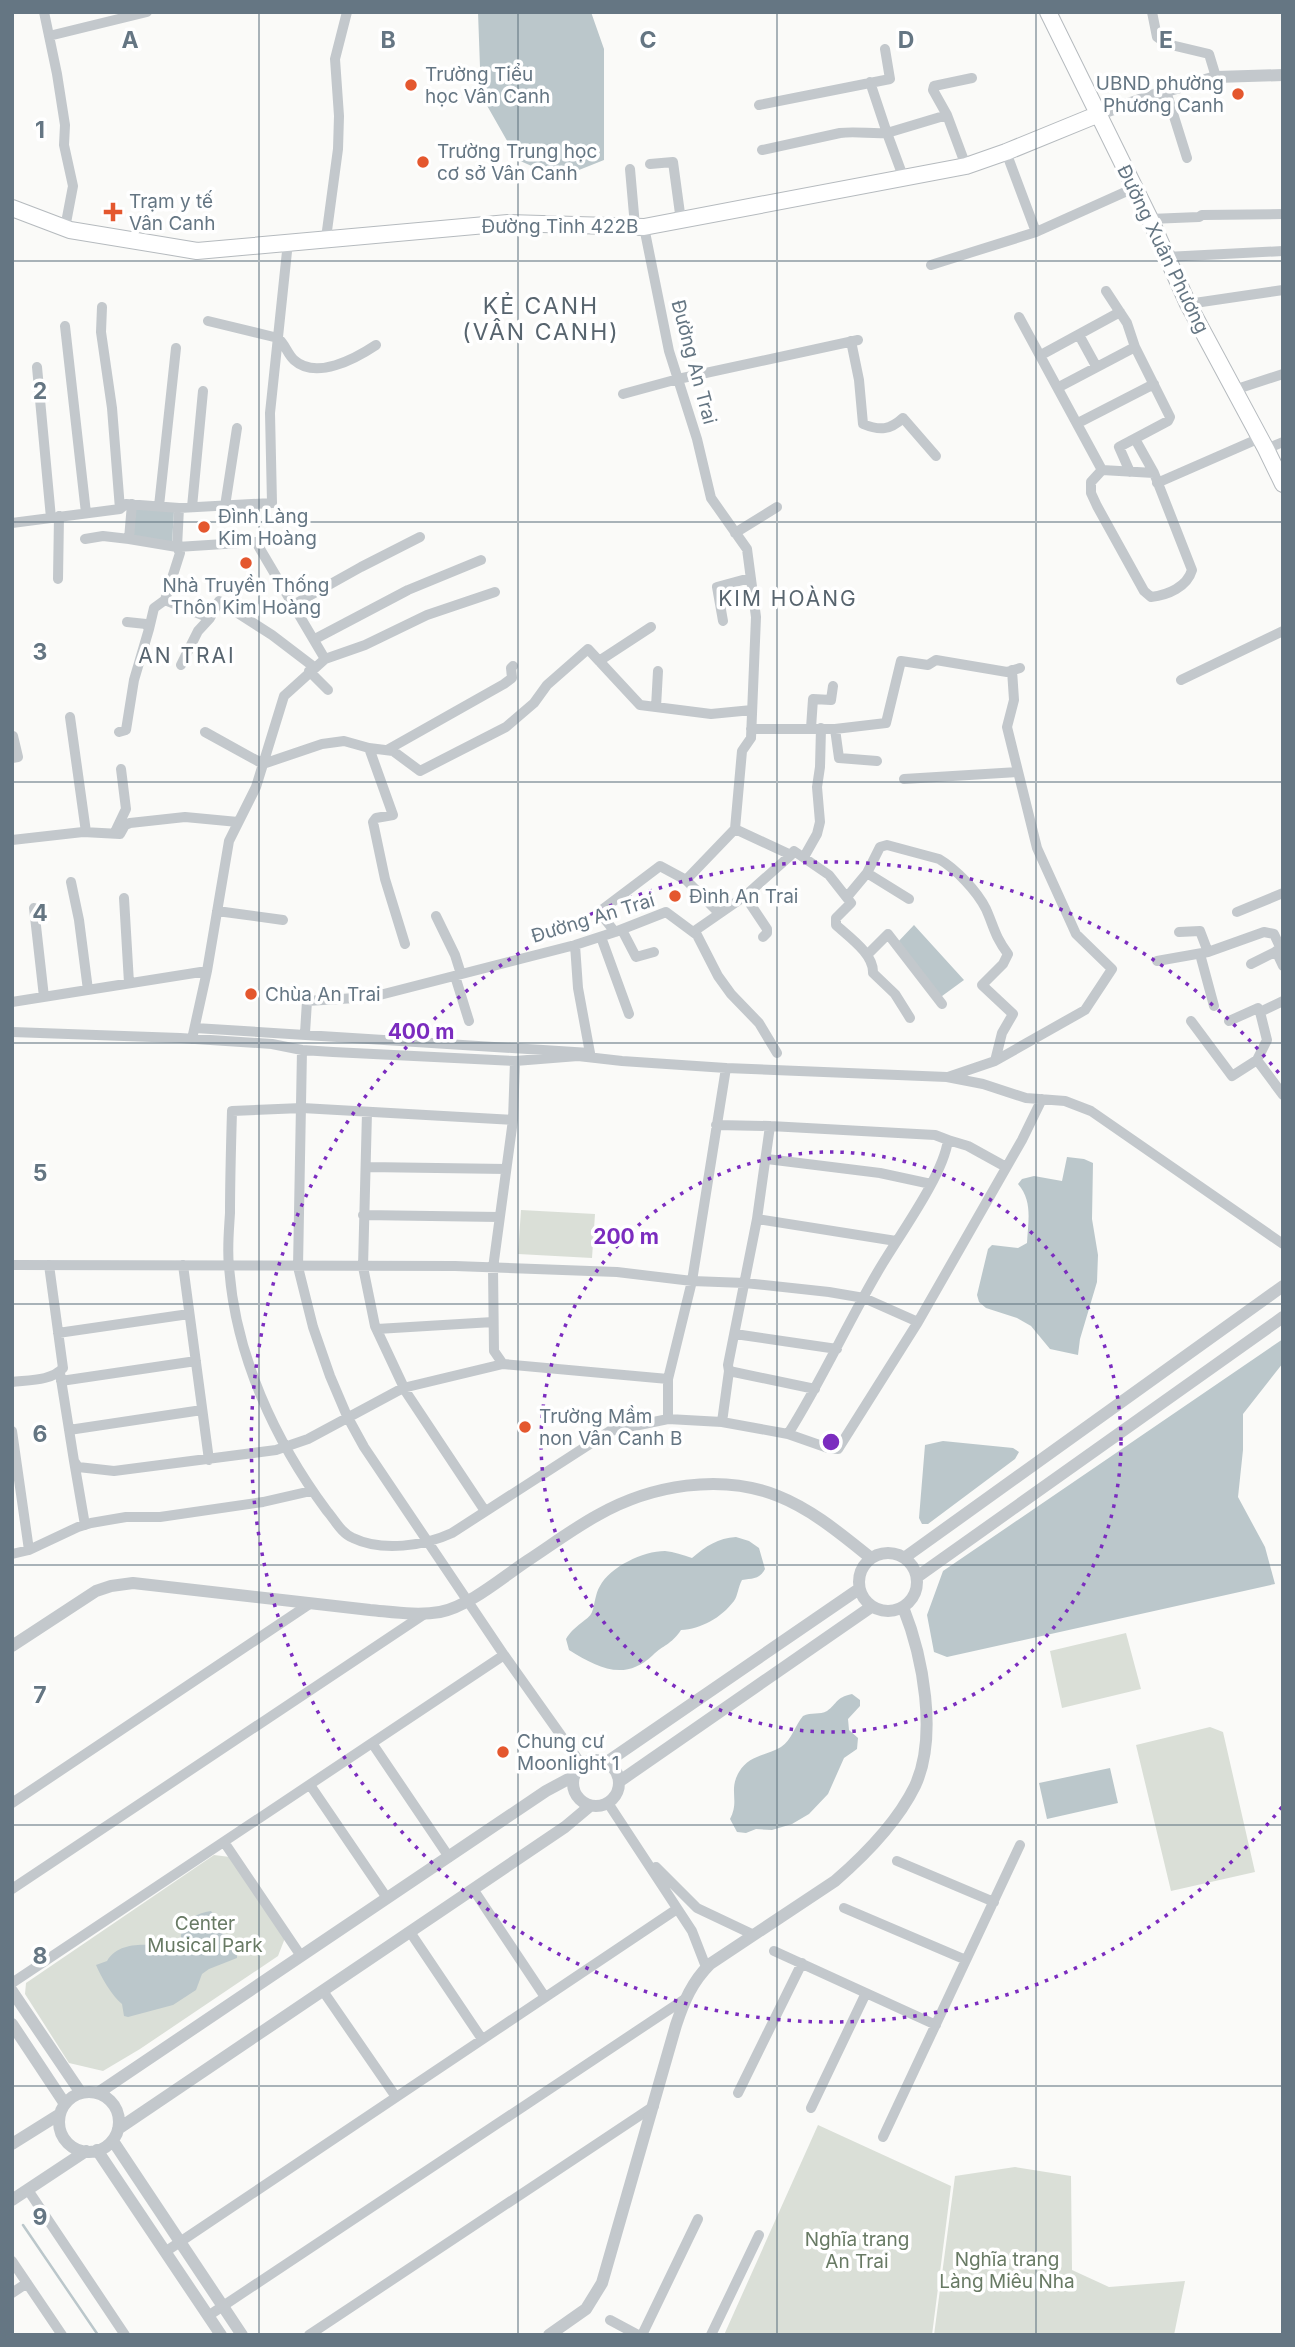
<svg xmlns="http://www.w3.org/2000/svg" width="1295" height="2347" font-family="Inter,sans-serif">
<rect width="100%" height="100%" fill="#fafaf8"/>
<path fill="#dadfd7" d="M521 1210 595 1214 592 1258 518 1254Z
M1126 1633 1141 1689 1062 1708 1050 1651Z
M1210 1727 1223 1732 1255 1872 1171 1891 1136 1745Z
M214 1855 230 1857 285 1938 278 1956 140 2049 103 2071 69 2063 25 1994 26 1983Z
M818 2125 951 2186 932 2335H724Z
M1015 2167 1071 2176 1072 2270 1109 2287 1185 2281 1174 2335H934L955 2176Z"/>
<path fill="#bbc7cb" d="M478 12H591L604 49V160L559 178 518 160 481 95Z
M136 508 174 511 172 544 133 539Z
M914 925 964 980 938 999 896 944Z
M1067 1157 1084 1159 1093 1163 1092 1219 1098 1255 1097 1282 1080 1339 1078 1355 1050 1349 1031 1326 1017 1318 986 1308 979 1302 977 1295 988 1249 992 1245 1018 1248 1027 1243C1028 1222 1033 1201 1018 1184L1022 1179 1034 1176 1062 1181Z
M1283 1339V1363L1243 1414V1450L1238 1497 1265 1547 1275 1584 947 1657 934 1652 927 1615 943 1571Z
M943 1441 1013 1448 1019 1452 1015 1459 928 1524H922L919 1518 925 1445Z
M736 1537 749 1541 759 1548 765 1569C759 1580 752 1578 742 1580 738 1587 738 1595 734 1601 721 1618 701 1629 681 1630 671 1645 663 1645 653 1655 625 1682 598 1668 569 1650L566 1639C574 1625 589 1620 592 1612 595 1604 595 1594 600 1586 610 1567 643 1551 665 1551 674 1552 683 1555 692 1558 706 1546 718 1538 736 1537Z
M852 1694 860 1700V1706L848 1719 849 1730 858 1738 857 1749 844 1758 828 1794 809 1814 792 1824 772 1830 756 1829 746 1833 737 1832 730 1819C740 1800 728 1791 739 1772 749 1755 766 1756 781 1747 792 1740 795 1725 803 1716 811 1712 820 1715 827 1711 838 1703 835 1698 852 1694Z
M1110 1768 1118 1803 1047 1819 1039 1783Z
M211 1911 218 1920 221 1933 237 1940V1958L209 1969 202 1974 196 1990 173 2005 128 2017 124 2016 122 2004C112 1996 101 1977 96 1965L107 1961C119 1942 141 1945 161 1945L166 1950 180 1947C181 1944 181 1940 181 1936 183 1920 197 1913 211 1911Z"/>
<g fill="none" stroke-linecap="round" stroke-linejoin="round">
<path stroke="#bbc7cb" stroke-width="2.5" d="M23 2225 98 2335"/>
<g stroke="#b5babe" stroke-width="18">
<path id="primary" d="M1048 12 1150 219 1188 304 1266 449 1283 484
M12 208 70 230 197 251 508 223 644 227 966 166 1006 152 1099 114"/>
</g>
<path stroke="#c3c8cc" stroke-width="10" d="M44 12 57 74 65 125 64 145 73 186 65 228
M1152 12 1157 37 1167 44 1209 54 1216 77
M49 36 147 12
M870 82 887 133 947 115 966 166
M1166 91 1187 158
M759 105 890 79 885 49
M947 115 933 90 934 86 972 78
M762 150 840 133C856 131 871 134 887 133L904 179
M1006 152 1036 232
M650 164 673 162 681 221
M630 169 635 226
M1150 219 1199 217 1202 215 1283 214
M644 227 669 351 697 439 711 498 747 549 756 617 751 738 742 751 735 829 686 880
M326 238 338 149 339 116 335 59 347 12
M1166 257 1283 251
M931 265 1036 232 1134 188
M1106 291 1127 323 1135 347 1170 417 1168 421 1119 447 1130 472
M1188 304 1283 290
M102 307 101 332 112 408 120 509
M1019 317 1102 470
M208 321 278 338C285 344 287 353 294 360 316 380 355 359 376 345
M65 326 86 513
M1079 335 1096 366
M851 341 859 380 863 424C880 431 890 430 903 418L936 456
M1041 355 1120 312
M37 367 51 518
M1059 387 1135 347
M1234 390 1283 374
M623 394 678 379 858 340
M1078 423 1154 384
M1135 439 1154 473 1192 570C1187 587 1168 595 1151 597L1144 591 1097 506 1091 493V482L1102 470 1154 473
M1266 449 1283 442
M1157 483 1260 438
M132 504 129 539 177 547 180 553 165 600 210 618
M159 506 176 348
M225 506 237 428
M192 507 203 391
M179 508 177 547 256 542 325 659 284 696 256 787 229 841 207 971 192 1039
M12 523 120 509 126 504 179 508 272 503 270 413 288 242
M735 533 777 507
M85 539 103 536 129 539
M58 579 59 516
M293 605 361 567 420 537
M723 621 717 587 750 578
M149 629 154 608 165 600
M315 639 408 590 481 560
M325 659 365 645 427 615 495 592
M599 661 651 627
M181 665 198 631 210 618 219 601 272 635 314 667
M309 671 328 690
M1181 680 1283 631
M656 707 658 671
M70 717 86 832
M811 728 813 699 831 700 833 686
M751 729H835L886 723 901 661 928 665 936 660 1007 672 1020 668
M835 729 839 758 877 761
M119 732 126 730 134 680 149 629 146 624 127 622
M205 732 263 764 322 744 344 741 369 748 393 815 376 818 373 822 385 879 405 944
M369 748 393 751 420 771 506 727 534 703 547 685 588 649 640 705 711 714 752 710
M387 750 504 684 512 678 511 668 513 666
M12 758 18 757 13 736
M904 779 1018 772
M735 829 791 855 794 851 829 875 851 903 836 918V925C849 937 874 954 873 973L895 994 910 1018
M116 830 126 809 121 769
M12 840 83 832 120 834 125 825 130 823 185 817 238 822
M804 857 817 834 820 822 817 787 820 767 821 728
M867 873 880 847 887 845 939 859C956 869 977 891 986 909 994 927 995 937 1008 954L1003 964 982 985 1013 1014 1002 1033 995 1061
M71 882 79 920 88 990
M745 896 767 929V933L763 937
M847 897 867 873 909 899
M124 898 129 983
M34 908 44 997
M217 911 283 920
M1237 912 1283 893
M436 916 455 955 461 974
M622 930 636 957 654 952
M615 932 599 912 660 866 686 880 719 913
M693 932 745 896 791 855
M1179 932 1200 931 1208 952
M601 937 629 1014
M1276 951 1283 966
M1200 954 1214 1006
M867 955 888 934 942 1004
M1157 961 1208 952 1264 932 1274 934 1281 949
M1251 964 1283 948
M455 976 469 1021
M12 1002 207 971
M1191 1021 1232 1076 1257 1060 1283 1095
M1229 1021 1258 1008 1260 1012
M195 1028 590 1053 578 988 575 945
M12 1032 180 1038 272 1044 302 1050 333 1052 515 1061 578 1056 622 1061 726 1068 947 1077 983 1084 1026 1098 1065 1101 1091 1111 1283 1244
M305 1033 307 1001 372 997 575 945 615 932 666 912 697 935 718 976 731 994 759 1023 777 1053
M302 1050 298 1267 313 1327 330 1376 347 1416 364 1447 504 1655 582 1765
M1257 1060 1267 1040 1260 1012 1283 1001
M948 1077 995 1061 1085 1010 1112 969 1076 934 1037 848 1007 727 1014 700 1012 670
M367 1112 363 1267 375 1326 406 1392 485 1511
M513 1120 302 1108 232 1111C231 1145 230 1179 230 1213 229 1230 227 1249 229 1266 235 1355 275 1441 327 1511 335 1520 341 1533 353 1538 382 1552 424 1546 452 1533L610 1431 668 1419 722 1422 788 1434 828 1448 838 1449 918 1322 1022 1140 1042 1099
M716 1125 770 1126 935 1135 948 1140C943 1177 897 1238 877 1273 846 1326 821 1382 788 1434
M770 1126 757 1219 728 1365 729 1371 815 1389
M948 1140 968 1146 1006 1167
M767 1159 880 1173 931 1184
M367 1167 506 1169
M363 1215 499 1217
M757 1219 896 1241
M12 1265 455 1266 617 1272 692 1281 745 1283 829 1292 864 1298 918 1322
M183 1265 209 1460
M377 1329 493 1322
M58 1333 189 1314
M735 1334 837 1349
M503 1364 494 1351 493 1268 513 1120 515 1061
M60 1373 74 1461 78 1467 114 1471 276 1450 308 1439 403 1388 503 1364 668 1379V1419
M668 1379 692 1281 726 1068
M61 1381 196 1361
M12 1382C28 1380 52 1381 63 1368L49 1265
M722 1422 729 1371
M69 1430 202 1410
M12 1431 29 1550
M74 1461 85 1525
M12 1554 29 1550 78 1527 91 1523 126 1517H160L263 1502 311 1491
M372 1743 449 1857
M310 1785 387 1898
M12 1803 311 1603
M608 1803 692 1931 706 1967
M224 1842 301 1956
M897 1861 994 1902
M656 1867 697 1908 754 1935
M12 1889 426 1613
M473 1889 545 1997
M844 1908 966 1960
M410 1932 482 2039
M774 1951 936 2025
M12 1983 504 1655
M323 1991 396 2097
M738 2093 802 1963
M811 2108 866 1993
M883 2137 1020 1845
M28 2190 125 2335
M165 2252 677 1909
M12 2261 62 2335
M12 2293 27 2283
M208 2316 685 1999
M610 2320 638 2335
M309 2335 654 2106
M642 2335 698 2219
M711 2335 759 2235"/>
<path stroke="#c3c8cc" stroke-width="12" d="M1099 114 1166 91 1216 77 1283 75
M859 1582a29 29 0 1 1 58 0a29 29 0 1 1-58 0Z
M904 1558 1283 1286
M917 1577 1283 1317
M12 1646 96 1591 111 1586 133 1583 370 1610C393 1612 417 1616 440 1612 468 1607 503 1577 527 1561 550 1546 574 1528 598 1515 651 1485 721 1473 778 1496 813 1510 842 1535 871 1558
M573 1783a23 23 0 1 1 46 0a23 23 0 1 1-46 0Z
M607 1762 859 1589
M620 1781 871 1607
M12 1991 81 2093
M12 2024 65 2104
M59 2122a30 30 0 1 1 60 0a30 30 0 1 1-60 0Z
M98 2093 546 1791 574 1776
M118 2129 565 1827 590 1806
M113 2141 242 2335
M12 2144 60 2114
M97 2150 221 2335
M12 2200 86 2151
M549 2335 586 2309 602 2283 676 2025C684 2001 692 1982 710 1964L835 1881C865 1855 897 1823 915 1786 938 1736 923 1657 903 1607"/>
<use href="#primary" stroke="#fff" stroke-width="16"/>
</g>
<path fill="none" stroke="#657683" stroke-width="2" stroke-opacity="0.55" d="M259 12V2335M518 12V2335M777 12V2335M1036 12V2335M12 261H1283M12 522H1283M12 782H1283M12 1043H1283M12 1304H1283M12 1565H1283M12 1825H1283M12 2086H1283"/>
<g fill="none" stroke="#7b2cbf" stroke-width="3.5" stroke-dasharray="3.5 7">
<circle cx="831" cy="1442" r="290"/>
<path d="M1282 1807A580 580 0 1 1 1282 1077"/>
</g>
<g fill="#e4572e" stroke="#fff" stroke-width="2.5">
<circle cx="411" cy="85" r="7"/>
<circle cx="1238" cy="94" r="7"/>
<circle cx="423" cy="162" r="7"/>
<path d="M109.5 201.5h7v7h7v7h-7v7h-7v-7h-7v-7h7z"/>
<circle cx="204" cy="527" r="7"/>
<circle cx="246" cy="563" r="7"/>
<circle cx="675" cy="896" r="7"/>
<circle cx="251" cy="994" r="7"/>
<circle cx="525" cy="1427" r="7"/>
<circle cx="503" cy="1752" r="7"/>
</g>
<g text-anchor="middle" dominant-baseline="central" stroke-width="7" stroke-linejoin="round" paint-order="stroke">
<g font-size="19" fill="#657683" stroke="#fff" text-anchor="start">
<text x="425" y="74">Trường Tiểu<tspan x="425" dy="22">học Vân Canh</tspan></text>
<text x="1224" y="83" text-anchor="end">UBND phường<tspan x="1224" dy="22">Phương Canh</tspan></text>
<text x="437" y="151">Trường Trung học<tspan x="437" dy="22">cơ sở Vân Canh</tspan></text>
<text x="129" y="201">Trạm y tế<tspan x="129" dy="22">Vân Canh</tspan></text>
<text x="218" y="516">Đình Làng<tspan x="218" dy="22">Kim Hoàng</tspan></text>
<text x="246" y="585" text-anchor="middle">Nhà Truyền Thống<tspan x="246" dy="22">Thôn Kim Hoàng</tspan></text>
<text x="689" y="896">Đình An Trai</text>
<text x="265" y="994">Chùa An Trai</text>
<text x="539" y="1416">Trường Mầm<tspan x="539" dy="22">non Vân Canh B</tspan></text>
<text x="517" y="1741">Chung cư<tspan x="517" dy="22">Moonlight 1</tspan></text>
</g>
<g font-size="19" fill="#657683" stroke="#fff">
<text x="560" y="226">Đường Tỉnh 422B</text>
<text transform="translate(1163 249) rotate(64)">Đường Xuân Phương</text>
<text transform="translate(694 362) rotate(75)">Đường An Trai</text>
<text transform="translate(593 918) rotate(-17)">Đường An Trai</text>
</g>
<g font-size="19" fill="#687a64" stroke="#fff">
<text x="205" y="1923">Center<tspan x="205" dy="22">Musical Park</tspan></text>
<text x="857" y="2239">Nghĩa trang<tspan x="857" dy="22">An Trai</tspan></text>
<text x="1007" y="2259">Nghĩa trang<tspan x="1007" dy="22">Làng Miêu Nha</tspan></text>
</g>
<g font-size="21" letter-spacing="2" fill="#57646e" stroke="#fff">
<text x="788" y="598">KIM HOÀNG</text>
<text x="187" y="655">AN TRAI</text>
</g>
<g font-size="23" letter-spacing="2" fill="#57646e" stroke="#fff">
<text x="541" y="306">KẺ CANH<tspan x="541" dy="26">(VÂN CANH)</tspan></text>
</g>
</g>
<g font-size="23" text-anchor="middle" font-weight="bold" fill="#657683" stroke="#fff" stroke-width="7" stroke-linejoin="round" paint-order="stroke">
<text x="130" y="48">A</text>
<text x="388" y="48">B</text>
<text x="648" y="48">C</text>
<text x="906" y="48">D</text>
<text x="1166" y="48">E</text>
<text x="40" y="138">1</text>
<text x="40" y="399">2</text>
<text x="40" y="660">3</text>
<text x="40" y="921">4</text>
<text x="40" y="1181">5</text>
<text x="40" y="1442">6</text>
<text x="40" y="1703">7</text>
<text x="40" y="1964">8</text>
<text x="40" y="2225">9</text>
</g>
<circle cx="831" cy="1442" r="10" fill="#7b2cbf" stroke="#fff" stroke-width="3.5"/>
<g font-size="21" text-anchor="middle" font-weight="bold" fill="#7b2cbf" stroke="#fff" stroke-width="7" stroke-linejoin="round" paint-order="stroke">
<text x="421" y="1039">400 m</text>
<text x="626" y="1244">200 m</text>
</g>
<rect width="1295" height="2347" fill="none" stroke="#657683" stroke-width="28"/>
</svg>
